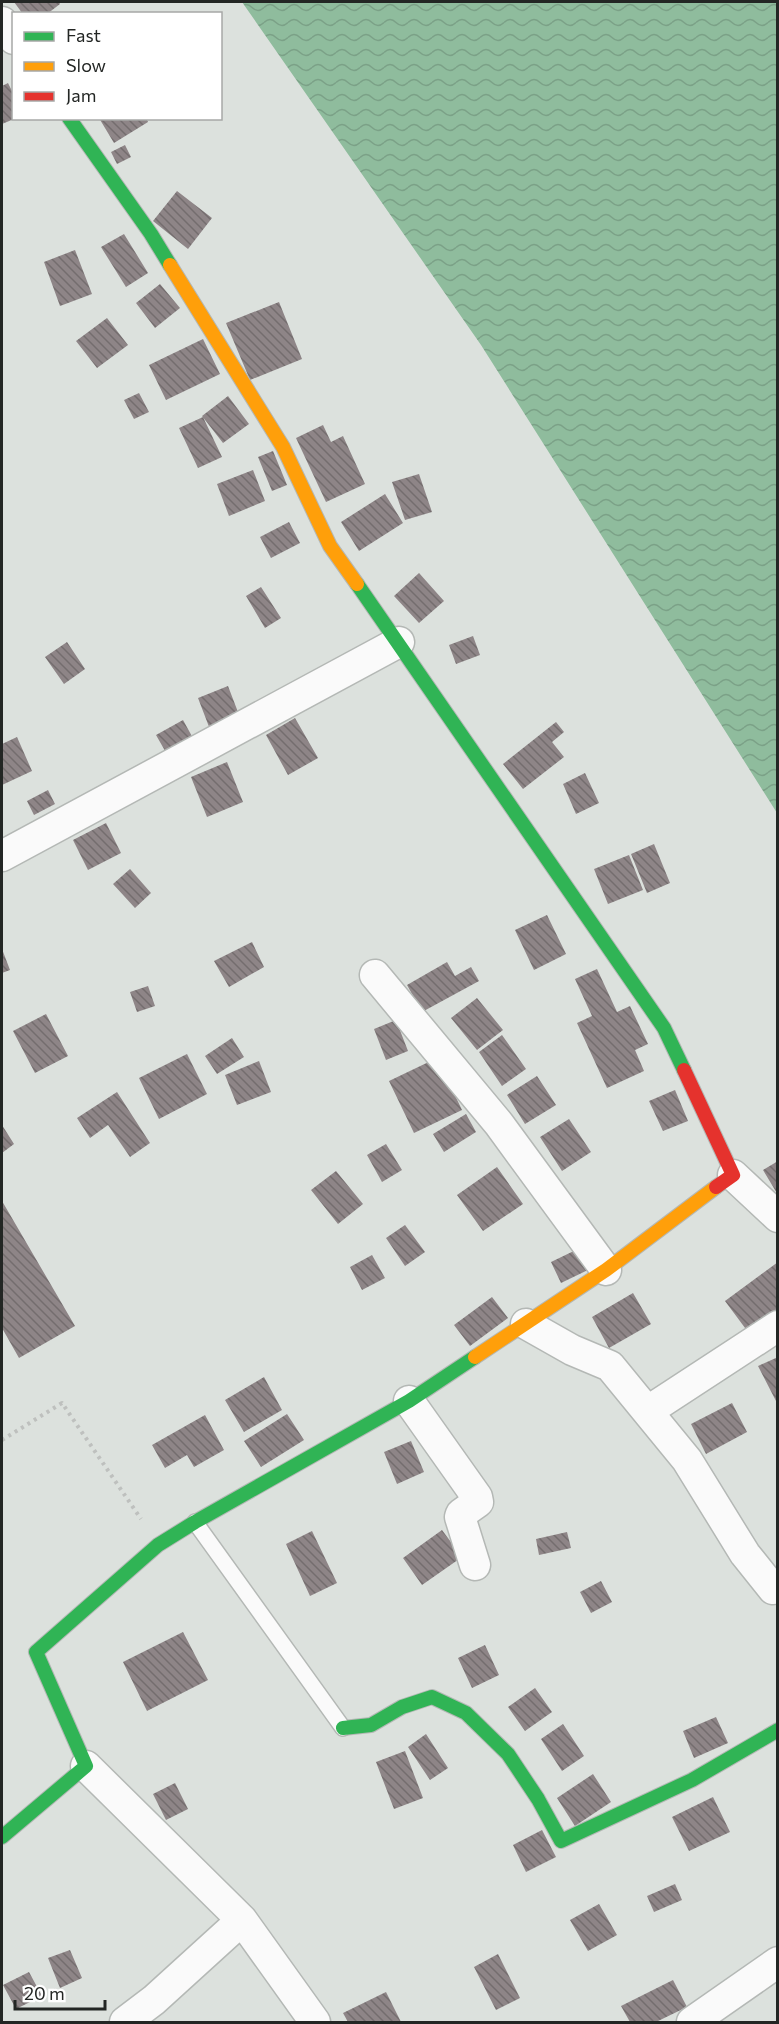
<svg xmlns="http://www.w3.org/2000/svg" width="779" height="2024" font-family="Commissioner,sans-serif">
<defs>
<pattern id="water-waves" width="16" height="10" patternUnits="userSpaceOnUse" patternTransform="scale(1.5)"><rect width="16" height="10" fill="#8fbc9d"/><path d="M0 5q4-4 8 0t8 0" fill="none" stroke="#7ba187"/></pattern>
<pattern id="building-back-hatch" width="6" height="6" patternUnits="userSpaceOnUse" patternTransform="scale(1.5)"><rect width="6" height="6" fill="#8e8587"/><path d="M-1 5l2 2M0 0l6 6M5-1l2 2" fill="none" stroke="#746d6e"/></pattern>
</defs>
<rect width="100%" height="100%" fill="#dce1dd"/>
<path fill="url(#water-waves)" d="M242 2H777V813L481 345Z"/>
<path fill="url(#building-back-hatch)" d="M14 2H59L60 4 47 14H23Z
M8 83 14 95V119L2 124V86Z
M99 118H146L148 122 114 143Z
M125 145 131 157 117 164 111 152Z
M177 191 212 218 188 249 153 221Z
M124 234 148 273 126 287 101 247Z
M75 250 92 294 60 306 44 262Z
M160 284 180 308 155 328 136 303Z
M279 302 302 359 250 380 226 323Z
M107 318 128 345 97 368 76 341Z
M203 339 220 374 166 400 149 365Z
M139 393 149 412 134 419 124 400Z
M228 396 249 424 223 443 202 416Z
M203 417 222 457 198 468 179 428Z
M323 425 331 442 343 436 365 484 326 502 296 438Z
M273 451 287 485 272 491 258 457Z
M253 470 265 501 229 516 217 484Z
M419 474 432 512 405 520 392 482Z
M385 494 403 523 359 551 341 522Z
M289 522 300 543 271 558 260 537Z
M419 573 444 601 419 623 394 596Z
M261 587 281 618 265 628 246 596Z
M473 636 480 655 456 664 449 645Z
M67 642 85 669 64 684 45 657Z
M228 686 241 720 211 732 198 698Z
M295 718 318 758 288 775 266 735Z
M183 720 199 749 172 763 156 735Z
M556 722 564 732 552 742 564 757 523 789 503 764Z
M17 737 32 771 2 785V744Z
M227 762 243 802 207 817 191 777Z
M585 773 599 803 576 814 563 784Z
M48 790 55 804 34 815 27 801Z
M106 823 121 853 88 870 73 840Z
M654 844 670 883 647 893 631 854Z
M629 855 643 890 608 904 594 869Z
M130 869 151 893 135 908 113 884Z
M547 915 566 954 534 970 515 930Z
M252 942 264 967 229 987 214 961Z
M2 949 10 970 2 973Z
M447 962 455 976 471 967 479 981 422 1012 407 985Z
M597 969 617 1012 630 1006 648 1044 635 1050 644 1071 607 1088 577 1023 592 1016 575 979Z
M148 986 155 1006 137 1012 130 992Z
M477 998 503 1030 477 1050 451 1018Z
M46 1014 68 1056 35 1073 13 1031Z
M396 1020 408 1051 386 1060 374 1029Z
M502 1035 526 1069 502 1086 479 1052Z
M232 1038 244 1057 217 1074 205 1056Z
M187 1054 207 1094 159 1119 139 1078Z
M437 1058 462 1110 414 1133 389 1081Z
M259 1061 271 1092 237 1105 225 1075Z
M537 1076 556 1105 525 1124 507 1095Z
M675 1090 688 1121 663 1131 649 1101Z
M117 1092 150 1143 130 1157 108 1125 90 1138 77 1118Z
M466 1114 476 1132 444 1152 433 1134Z
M569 1119 591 1152 562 1171 540 1137Z
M2 1125 14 1144 2 1153Z
M386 1144 402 1170 382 1182 367 1155Z
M778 1161V1195L763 1170Z
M497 1167 523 1204 483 1231 457 1195Z
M336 1171 363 1204 338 1224 311 1190Z
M2 1201 75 1326 19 1358 2 1328Z
M405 1225 425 1252 405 1266 386 1238Z
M580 1248 590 1269 561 1283 551 1262Z
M372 1255 385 1278 362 1290 350 1267Z
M778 1262V1316L751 1336 725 1301Z
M633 1293 651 1324 609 1348 592 1317Z
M492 1297 508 1318 470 1346 454 1325Z
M778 1357V1400L776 1401 758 1366Z
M264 1377 282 1410 244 1432 225 1400Z
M732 1403 747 1432 706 1454 691 1424Z
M287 1414 304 1440 261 1467 244 1441Z
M205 1415 224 1450 194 1467 187 1455 165 1468 152 1445Z
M411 1441 424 1472 397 1484 384 1452Z
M442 1530 462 1557 422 1585 403 1558Z
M312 1531 337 1583 310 1596 286 1544Z
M567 1532 571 1548 539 1555 536 1539Z
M601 1581 612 1602 591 1613 580 1592Z
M183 1632 208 1680 147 1711 123 1662Z
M485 1645 499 1675 472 1688 458 1658Z
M535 1688 552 1712 525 1731 508 1707Z
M716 1717 728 1743 694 1758 683 1731Z
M563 1724 584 1756 562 1771 541 1739Z
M426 1734 448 1768 430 1780 408 1747Z
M405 1751 423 1798 394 1809 376 1762Z
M593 1774 611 1802 575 1826 557 1798Z
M175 1783 188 1809 166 1820 153 1794Z
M713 1797 730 1832 689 1851 672 1817Z
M542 1830 556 1857 526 1872 513 1845Z
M675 1884 682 1900 654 1912 647 1896Z
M599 1904 617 1935 588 1951 570 1920Z
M70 1950 82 1978 60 1988 48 1958Z
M498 1954 520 1998 496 2010 474 1967Z
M29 1972 42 1996 16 2009 3 1985Z
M673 1980 687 2007 656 2022H630L621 2006Z
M386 1992 401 2022H348L343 2013Z"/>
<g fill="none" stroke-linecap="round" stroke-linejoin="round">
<g stroke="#b4b8b5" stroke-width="18">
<path id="lane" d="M195 1522 343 1728"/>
</g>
<g stroke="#b4b8b5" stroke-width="33">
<path id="street" d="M2 22 14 39
M2 856 399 642
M375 975 499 1124 606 1270
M733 1175 778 1217
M526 1324 572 1350 610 1366 687 1460 745 1554 773 1589
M409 1401 477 1497 478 1502 461 1514 460 1517 475 1565
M648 1411 778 1326
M86 1766 242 1920 315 2022
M125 2022 154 2000 242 1920
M692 2022 778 1962"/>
</g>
<g stroke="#b4b8b5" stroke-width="16">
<path id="fast" d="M69 118 151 234 170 265
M357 584 664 1028 684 1070
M343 1728 371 1725 402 1707 432 1697 466 1713 508 1754 538 1799 561 1841 692 1780 778 1730
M2 1837 86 1766 36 1652 158 1545 195 1522 409 1401 475 1357"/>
</g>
<g stroke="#b4b8b5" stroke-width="16">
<path id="slow" d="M170 265 283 447 330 546 357 584
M475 1357 606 1270 716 1187"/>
</g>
<g stroke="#b4b8b5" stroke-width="16">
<path id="jam" d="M684 1070 733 1175 716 1187"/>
</g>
<path stroke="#bec0be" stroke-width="4" stroke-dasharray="3 4.5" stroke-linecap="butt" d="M2 1440 62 1403 141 1519"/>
<use href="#lane" stroke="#fafafa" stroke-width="15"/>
<use href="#street" stroke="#fafafa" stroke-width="30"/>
<use href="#fast" stroke="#30b455" stroke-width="14"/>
<use href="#slow" stroke="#ff9f0a" stroke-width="14"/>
<use href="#jam" stroke="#e5322d" stroke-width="14"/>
</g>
<rect width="779" height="2024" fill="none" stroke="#232624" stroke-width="6"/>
<rect x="12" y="12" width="210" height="108" fill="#ffffff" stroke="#a7a8a7" stroke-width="1.5"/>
<rect x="24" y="32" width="30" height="9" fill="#30b455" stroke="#a7a8a7" stroke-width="1.5"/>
<text x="66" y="42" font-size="18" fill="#232624">Fast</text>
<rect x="24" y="62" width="30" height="9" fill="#ff9f0a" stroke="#a7a8a7" stroke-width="1.5"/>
<text x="66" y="72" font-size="18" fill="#232624">Slow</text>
<rect x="24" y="92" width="30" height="9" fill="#e5322d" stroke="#a7a8a7" stroke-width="1.5"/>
<text x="66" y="102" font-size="18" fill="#232624">Jam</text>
<path d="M15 2000v9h90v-9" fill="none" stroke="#232624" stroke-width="3"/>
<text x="24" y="2000" font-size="18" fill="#232624" stroke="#ffffff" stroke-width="4.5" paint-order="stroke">20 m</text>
</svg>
